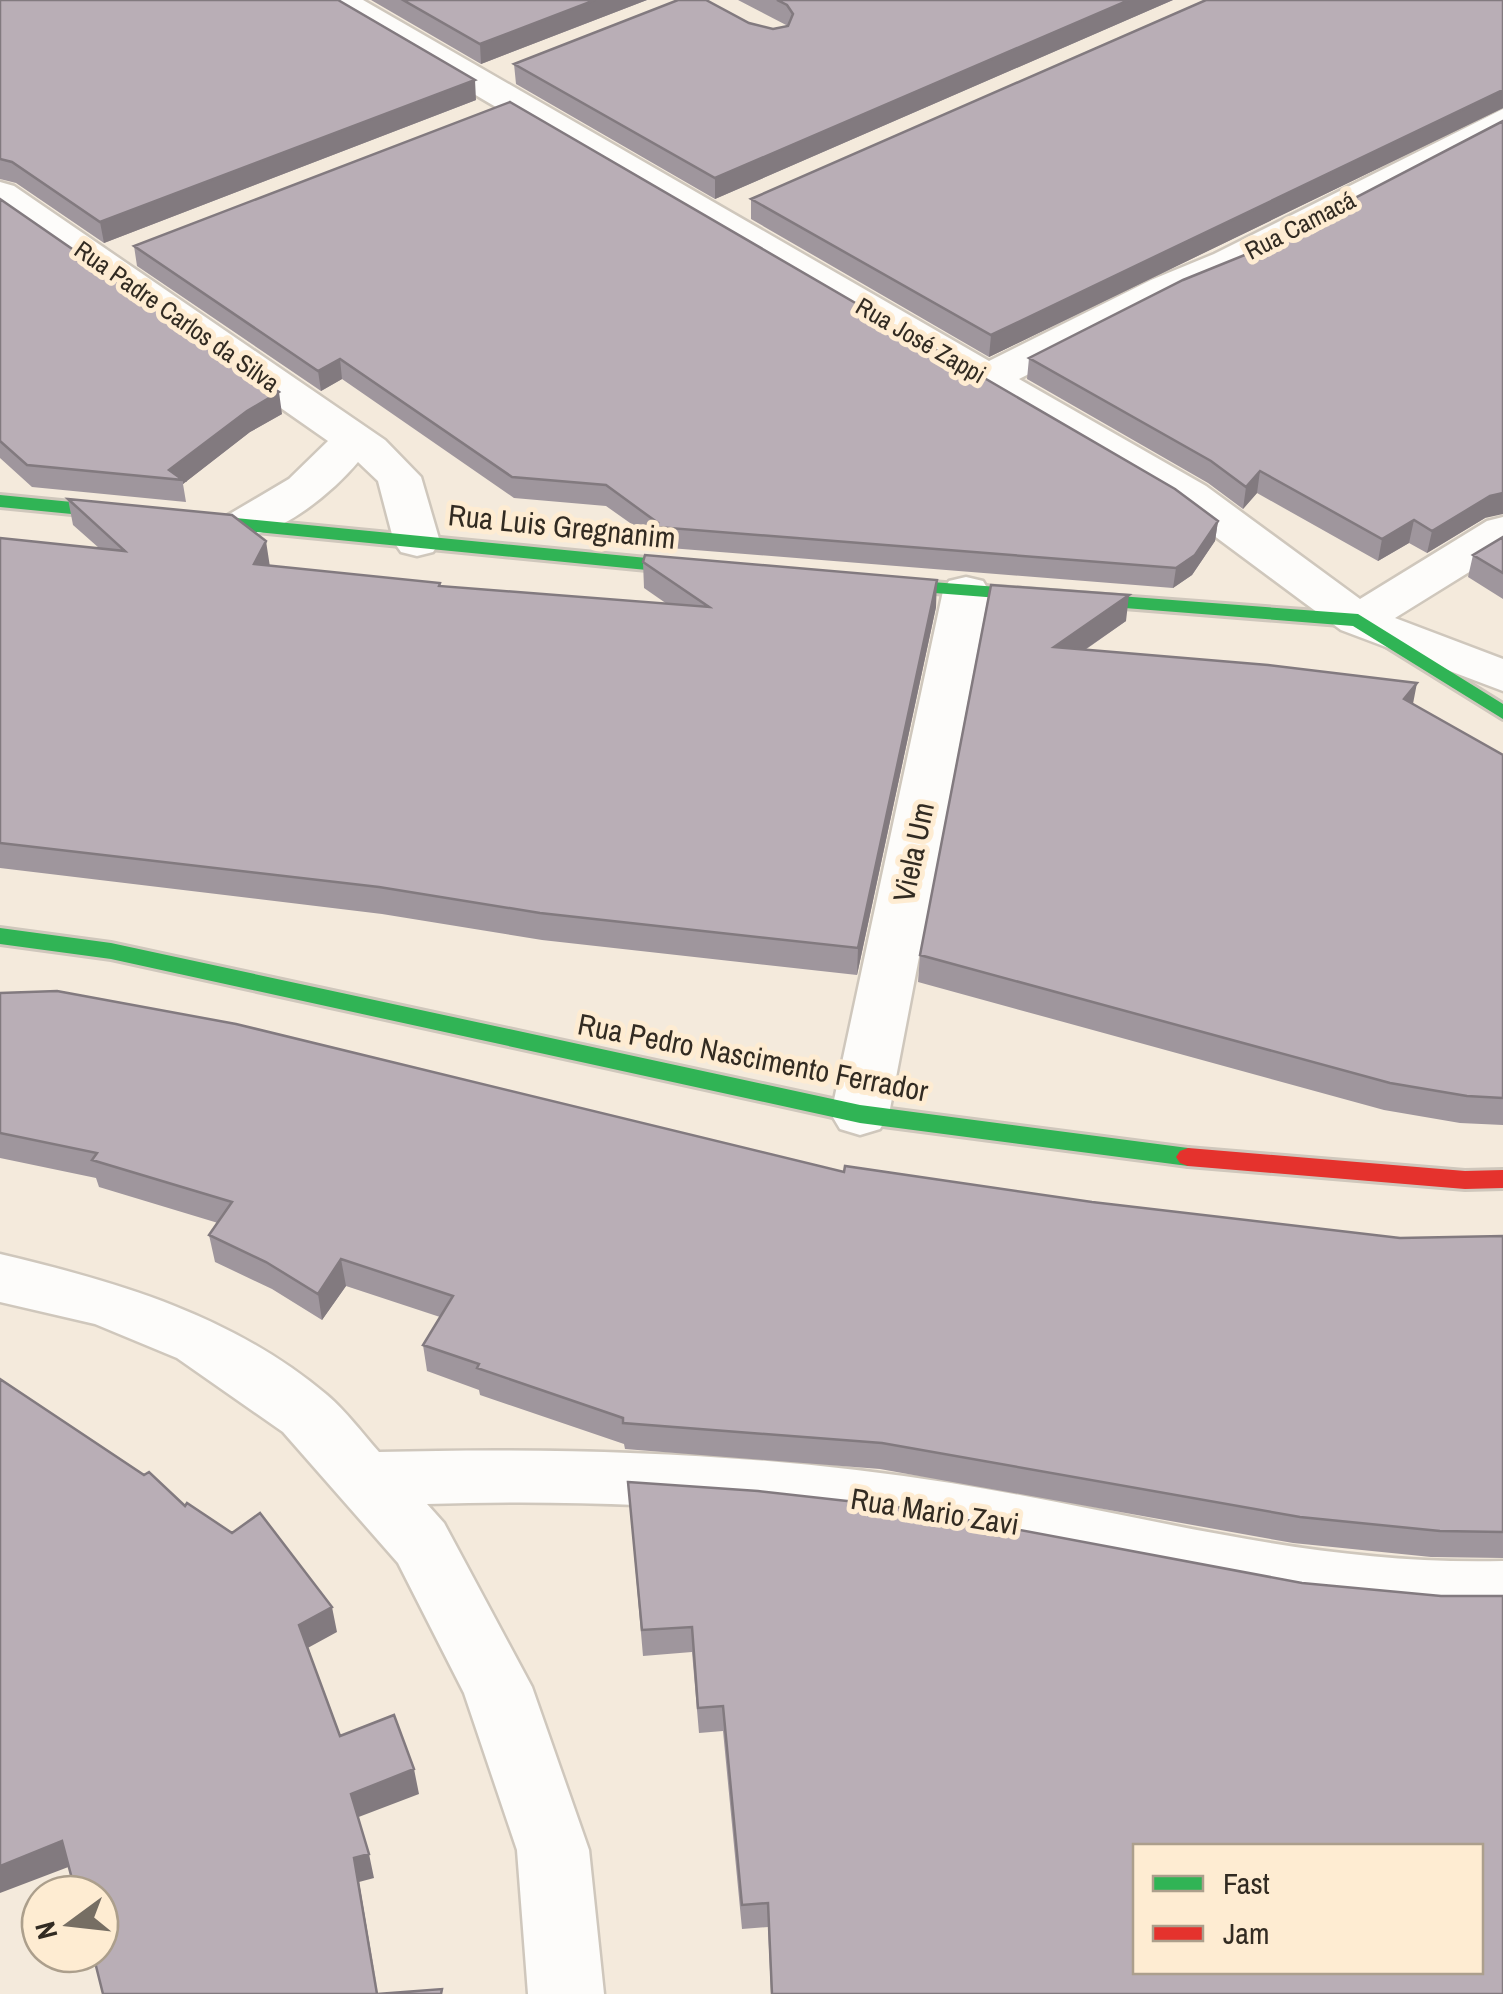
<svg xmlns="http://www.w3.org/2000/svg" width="1503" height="1994" font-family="'Archivo Narrow',sans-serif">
<rect width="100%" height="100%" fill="#f4eadc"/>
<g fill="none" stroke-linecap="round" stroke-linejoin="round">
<g stroke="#cfc7bc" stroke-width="5">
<path id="street" d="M321 0H363L989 361 1151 280 1214 254 1503 109V135L1242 272 1179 298 1019 379 1206 486 1360 599 1487 521 1503 517V551L1395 618 1503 659V691L1341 630 1174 506 326 7Z
M0 182 14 186 385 440 421 477 440 542 433 552 417 556 401 552 394 542 378 481 358 462C331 494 271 545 228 535L221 525 228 515 289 479 328 441 0 212Z
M966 577 983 581 989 591 889 1114 880 1129 860 1135 840 1129 831 1114 943 591 949 581Z
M0 1254C118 1282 232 1315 327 1395 346 1411 362 1433 379 1452 571 1447 761 1453 951 1483 1139 1513 1309 1566 1503 1561V1619C1314 1624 1141 1572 956 1539 782 1509 603 1498 427 1504L444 1523 532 1687 589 1850 604 1994H528L517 1850 464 1693 398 1563 283 1432 177 1358 95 1324 0 1302Z"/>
</g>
<g stroke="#cfc7bc" stroke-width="6">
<path id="fast" d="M0 495 719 565 728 571 719 577 0 507Z
M865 577 1358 614 1503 704V719L1353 626 858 587V579Z
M0 928 111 943 860 1105 1188 1148 1196 1151 1200 1157 1196 1163 1188 1166 860 1123 111 959 0 944Z"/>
</g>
<g stroke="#cfc7bc" stroke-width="6">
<path id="jam" d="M1188 1148 1465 1171 1503 1170V1188L1465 1189 1188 1166 1180 1163 1176 1157 1180 1151Z"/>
</g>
<use href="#street" fill="#fdfcfa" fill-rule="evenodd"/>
<use href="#fast" fill="#30b455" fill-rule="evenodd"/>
<use href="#jam" fill="#e5322d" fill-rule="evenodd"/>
</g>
<path fill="#9f969d" d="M0 0 476 100 104 243 16 183 0 179Z
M371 0H647L481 64Z
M738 0H1173L715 199 516 84 514 64 749 23 773 29 788 26Z
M1503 0V108L989 357 751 219V199Z
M0 199 282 414 250 432 183 484 186 502 32 487 0 458Z
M134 246 1218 521 1215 541 1192 575 1173 588 657 547V542L606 506 514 498 342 379 321 391 137 266Z
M1247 254 1485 518 1427 553 1409 543 1378 561 1257 493 1243 509 1208 483 1027 379 1029 358Z
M68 499 270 566 440 583V586L667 604 644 588 643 562 936 607 857 975 542 940 382 914 0 868V538L99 548 73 525Z
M1503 537V599L1468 577 1473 555Z
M991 585 1126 621 1085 650 1413 704 1503 755V1125L1460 1123 1384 1110 918 982 920 955Z
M0 993 844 1172 1400 1238 1503 1236V1558L1431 1557 1293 1543 880 1469 625 1449 624 1444 480 1395 479 1390 427 1371 423 1345 440 1317 346 1286 322 1320 272 1289 215 1262 209 1235 218 1223 99 1187 96 1178 0 1158Z
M628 1482 1302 1583 1441 1596 1503 1994H771L768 1927 742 1929 723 1731 699 1733 692 1652 643 1656Z"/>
<path fill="#827a7f" d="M595 0H647L481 64 480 44Z
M1129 0H1173L715 199V178Z
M475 80 476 100 104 243 100 222Z
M1503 90V108L989 357 991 335Z
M340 359 342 379 321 391 318 371Z
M279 392 282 414 250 432 183 484V480L169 470 247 411Z
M1260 471 1257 493 1243 509 1246 487Z
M1503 493V514L1485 518 1427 553 1432 531 1490 496Z
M1414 520 1409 543 1378 561 1382 539Z
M1218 521 1215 541 1192 575 1173 588 1176 568Z
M266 541 270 567 254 564Z
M937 580 936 607 857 975 858 948Z
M1129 595 1126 621 1051 673 1054 647Z
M1417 683 1412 709 1404 699Z
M341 1259 346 1286 322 1320 318 1294Z
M332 1607 337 1632 304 1650 299 1625Z
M414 1769 419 1794 356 1818 351 1794Z
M62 1841 71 1866 0 1893V1866Z
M369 1854 374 1878 359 1882 378 1994 354 1858Z"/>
<path fill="#b9aeb6" stroke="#827a7f" stroke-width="2.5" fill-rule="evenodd" d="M0 0H338L475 80 100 222 12 162 0 159Z
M403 0H595L480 44Z
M678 0H706L749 23 773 29 788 26 793 14 787 5 777 0H1129L715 178 514 64Z
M1206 0H1503V90L991 335 751 199Z
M510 102 1175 489 1218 521 1195 555 1176 568 656 527 658 523 606 485 512 477 340 359 318 371 134 246Z
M1503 121V493L1490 496 1432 531 1414 520 1382 539 1260 471 1246 487 1211 461 1029 358 1183 280 1247 254Z
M0 199 279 392 247 411 169 470 183 480 27 465 0 441Z
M68 499 232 515 266 541 254 564 440 583 439 586 709 607 643 562 645 555 937 580 858 948 540 913 379 887 0 843V538L125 551Z
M1503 537V573L1473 555Z
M991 585 1129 595 1054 647 1268 665 1417 683 1404 699 1503 755V1098L1467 1096 1390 1083 920 955Z
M57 991 236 1024 844 1172 845 1166 1092 1202 1400 1238 1503 1236V1532L1440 1531 1300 1517 882 1443 623 1423V1418L477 1368 479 1364 423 1345 453 1296 341 1259 318 1294 266 1262 209 1235 232 1202 92 1160 97 1153 0 1133V993Z
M0 1379 144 1475 149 1472 185 1506 187 1503 232 1533 260 1513 332 1607 299 1625 340 1736 394 1715 414 1769 351 1794 369 1854 354 1858 377 1994 442 1989 441 1994H103L93 1954H100V1894H76L62 1841 0 1866Z
M628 1482 758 1491 892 1506 1302 1583 1441 1596H1503V1994H772L768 1903 742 1905 723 1706 698 1708 692 1627 642 1630ZM1136 1846H1480V1972H1136Z"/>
<g text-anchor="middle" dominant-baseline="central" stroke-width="10" stroke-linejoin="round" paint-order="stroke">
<g font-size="25" fill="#322b22" stroke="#feecd2">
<text transform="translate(1300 225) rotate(-27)">Rua Camacá</text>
<text transform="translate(177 316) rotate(35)">Rua Padre Carlos da Silva</text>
<text transform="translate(921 340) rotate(30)">Rua José Zappi</text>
</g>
<g font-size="30" fill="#322b22" stroke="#feecd2">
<text transform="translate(562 526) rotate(6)">Rua Luis Gregnanim</text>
<text transform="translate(913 852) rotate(-78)">Viela Um</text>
<text transform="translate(753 1057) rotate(11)">Rua Pedro Nascimento Ferrador</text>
<text transform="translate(935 1511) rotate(9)">Rua Mario Zavi</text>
</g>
</g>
<rect x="1133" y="1844" width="350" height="130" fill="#feecd2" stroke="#ac9f8c" stroke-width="2.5"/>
<rect x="1153" y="1876" width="50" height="15" fill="#30b455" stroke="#ac9f8c" stroke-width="2.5"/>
<text x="1223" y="1894" font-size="30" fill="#322b22">Fast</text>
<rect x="1153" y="1926" width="50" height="15" fill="#e5322d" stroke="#ac9f8c" stroke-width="2.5"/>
<text x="1223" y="1944" font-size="30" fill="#322b22">Jam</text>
<g transform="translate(70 1924) rotate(255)"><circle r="48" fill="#feecd2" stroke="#ac9f8c" stroke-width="2.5"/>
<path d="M0-8L18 38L0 25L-18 38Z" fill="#766e63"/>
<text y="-15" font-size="28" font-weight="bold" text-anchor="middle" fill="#322b22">N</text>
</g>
</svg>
